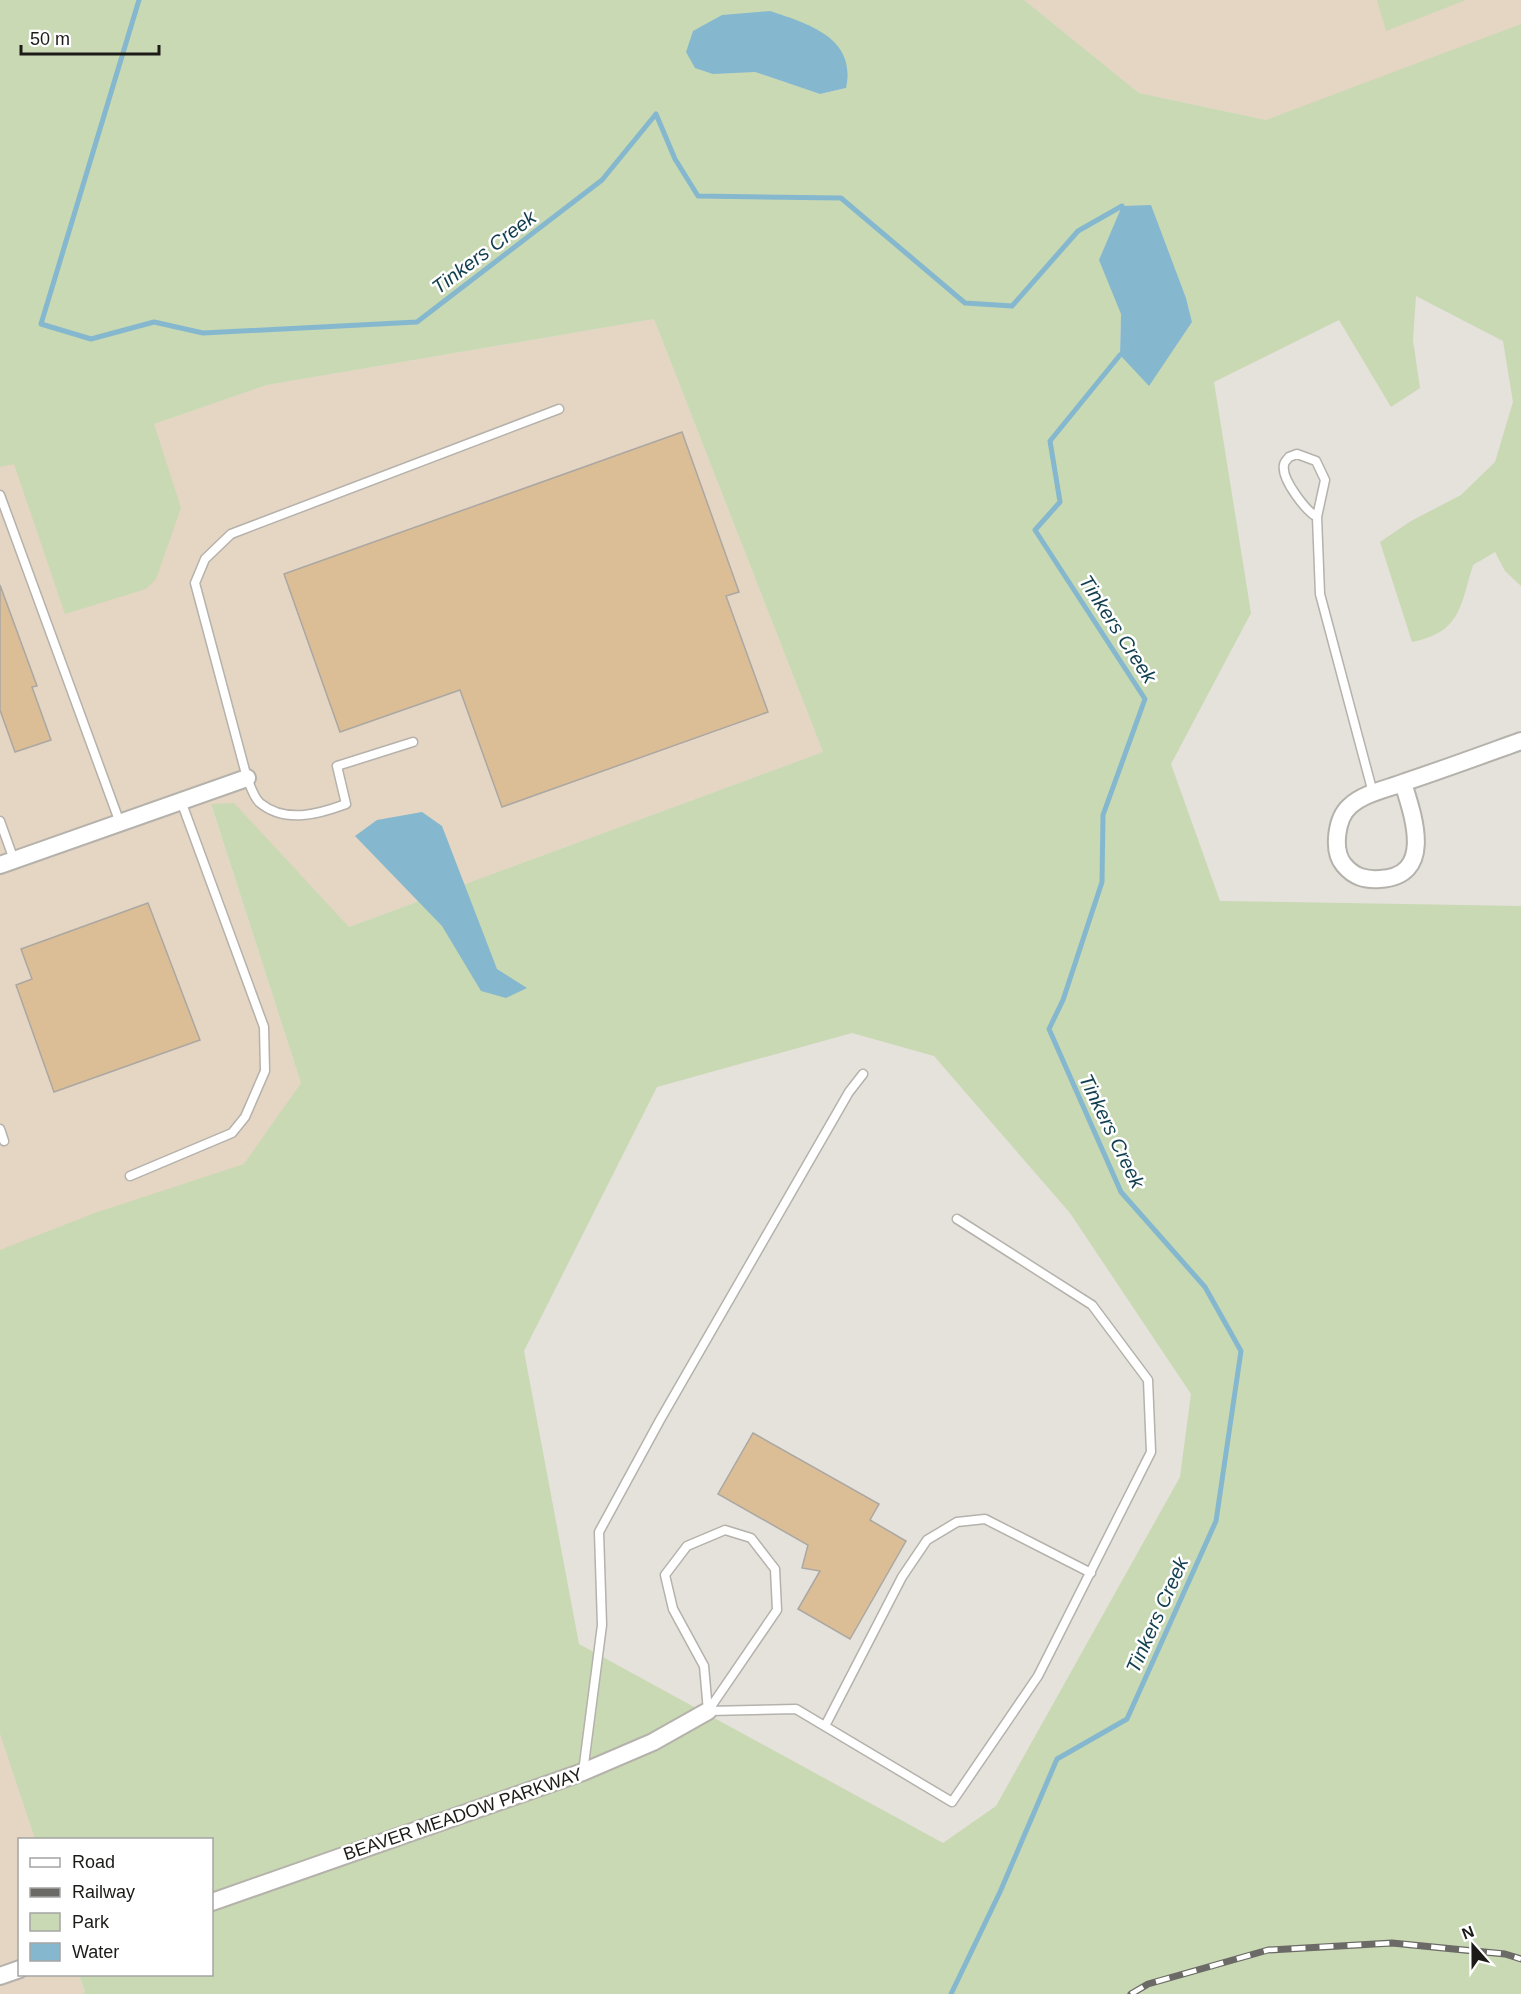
<svg xmlns="http://www.w3.org/2000/svg" width="1521" height="1994" font-family="Helvetica,sans-serif">
<rect width="100%" height="100%" fill="#e5e1db"/>
<path fill="#e5d5c3" d="M1024 0H1521V27L1266 120 1139 93Z
M654 319 823 752 349 927 234 804 211 805 301 1083 245 1164 0 1254V467L154 424 267 385Z
M0 1734 35 1839 20 1840V1974L79 1975 85 1993 82 1994H0Z"/>
<path fill="#c9d9b3" fill-rule="evenodd" d="M0 0H1024L1139 93 1266 120 1521 24V586L1505 571 1495 552 1473 565C1460 607 1461 632 1412 642L1380 542 1411 521 1461 495 1495 462 1513 402 1503 341 1416 296 1413 340 1420 388 1391 407 1339 320 1214 382 1251 613 1171 764 1220 901 1521 906V1994H82L85 1992 79 1975 212 1974V1840L35 1839 0 1734V1250L95 1213 244 1164 301 1083 211 804 234 803 349 927 823 752 654 319 267 385 154 424 181 508 156 579 146 589 65 614 14 464 0 467ZM755 72 846 88 820 94ZM1150 206 1186 298 1192 322 1120 355 1121 314ZM852 1033 934 1056 1070 1213 1191 1394 1180 1477 996 1806 943 1843 579 1644 524 1351 657 1087Z
M1377 0H1466L1386 31Z"/>
<path fill="#85b8ce" d="M770 11C809 24 857 38 846 88L820 94 755 72 713 74 695 68 686 52 693 31 722 15Z
M1151 205 1186 298 1192 322 1149 386 1120 355 1121 314 1099 260 1122 206Z
M422 812 442 826 497 969 527 988 506 998 481 991 442 926 355 836 377 820Z"/>
<g fill="none" stroke-linecap="round" stroke-linejoin="round">
<path stroke="#85b8ce" stroke-width="5" d="M139 0 41 324 91 339 154 322 203 333 417 322 602 180 656 114 675 159 698 196 841 198 965 303 1012 306 1078 231 1122 206
M951 1994 1000 1892 1057 1759 1127 1719 1216 1521 1241 1351 1205 1287 1121 1192 1049 1029 1063 1000 1102 882 1103 815 1145 699 1035 530 1060 502 1050 441 1120 355"/>
</g>
<path fill="#dbbe96" stroke="#aba7a2" stroke-width="1.5" d="M682 432 739 592 726 596 768 712 502 807 460 690 340 732 284 574Z
M0 585 37 686 32 687 51 740 15 752 0 710Z
M148 903 200 1040 54 1092 16 985 32 979 21 949Z
M753 1433 879 1504 870 1520 906 1541 850 1639 798 1609 820 1571 802 1568 808 1545 718 1494Z"/>
<g fill="none" stroke-linecap="round" stroke-linejoin="round">
<g stroke="#b5b2ac" stroke-width="11">
<path id="service" d="M0 495 120 823
M1317 517C1306 511 1281 479 1284 465 1284 462 1287 460 1289 457L1297 454 1316 461 1325 480 1317 517 1320 594 1373 793
M413 742 337 766 346 804C319 814 286 824 260 803 254 798 250 785 247 778L195 583 205 559 231 534 559 409
M0 821 14 860
M0 1129 4 1141
M130 1176 232 1133 245 1117 265 1071 264 1027 181 801
M725 1530 751 1538 775 1569 777 1610 708 1711 704 1666 673 1609 665 1575 687 1546Z
M708 1711 796 1709 952 1802 1038 1676 1151 1452 1148 1380 1092 1305 957 1219
M825 1726 902 1577 927 1540 957 1522 985 1519 1091 1573
M583 1772 602 1625 599 1532 660 1420 849 1092 863 1074"/>
</g>
<g stroke="#b5b2ac" stroke-width="20">
<path id="minor" d="M1403 783C1413 815 1435 876 1380 879 1365 880 1354 877 1344 865 1332 851 1336 818 1350 806 1364 793 1387 789 1405 782 1444 769 1482 755 1521 741
M0 865 247 778
M212 1902 583 1772 653 1742 708 1711
M0 1976 20 1969"/>
</g>
<use href="#service" stroke="#fff" stroke-width="8"/>
<use href="#minor" stroke="#fff" stroke-width="16"/>
<g stroke="#6c6a66" stroke-width="7">
<path id="rail" d="M1131 1994 1148 1984 1268 1950 1392 1943 1505 1954 1521 1959"/>
</g>
<use href="#rail" stroke="#fff" stroke-width="4.5" stroke-dasharray="14" stroke-linecap="butt"/>
</g>
<g text-anchor="middle" dominant-baseline="central" stroke-width="5" stroke-linejoin="round" paint-order="stroke">
<g font-size="18" fill="#1c1b18" stroke="#fff">
<text transform="translate(463 1814) rotate(-19)">BEAVER MEADOW PARKWAY</text>
</g>
<g font-size="20" font-style="italic" fill="#123f4f" stroke="#fff">
<text transform="translate(484 252) rotate(-37)">Tinkers Creek</text>
<text transform="translate(1118 629) rotate(57)">Tinkers Creek</text>
<text transform="translate(1112 1131) rotate(64)">Tinkers Creek</text>
<text transform="translate(1157 1615) rotate(-66)">Tinkers Creek</text>
</g>
</g>
<rect x="18" y="1838" width="195" height="138" fill="#ffffff" stroke="#a4a4a3" stroke-width="1.5"/>
<rect x="30" y="1858" width="30" height="9" fill="#ffffff" stroke="#a4a4a3" stroke-width="1.5"/>
<text x="72" y="1868" font-size="18" fill="#1c1b18">Road</text>
<rect x="30" y="1888" width="30" height="9" fill="#6c6a66" stroke="#a4a4a3" stroke-width="1.5"/>
<text x="72" y="1898" font-size="18" fill="#1c1b18">Railway</text>
<rect x="30" y="1913" width="30" height="18" fill="#c9d9b3" stroke="#a4a4a3" stroke-width="1.5"/>
<text x="72" y="1928" font-size="18" fill="#1c1b18">Park</text>
<rect x="30" y="1943" width="30" height="18" fill="#85b8ce" stroke="#a4a4a3" stroke-width="1.5"/>
<text x="72" y="1958" font-size="18" fill="#1c1b18">Water</text>
<g transform="translate(1473 1946) rotate(339)" stroke="#ffffff" stroke-width="4.5" paint-order="stroke">
<path d="M0-4.5L10 22L0 15L-10 22Z" fill="#1c1b18"/>
<text y="-9" font-size="16" font-weight="bold" text-anchor="middle" fill="#1c1b18">N</text>
</g>
<path d="M21 45v9h138v-9" fill="none" stroke="#1c1b18" stroke-width="3"/>
<text x="30" y="45" font-size="18" fill="#1c1b18" stroke="#ffffff" stroke-width="4.5" paint-order="stroke">50 m</text>
</svg>
